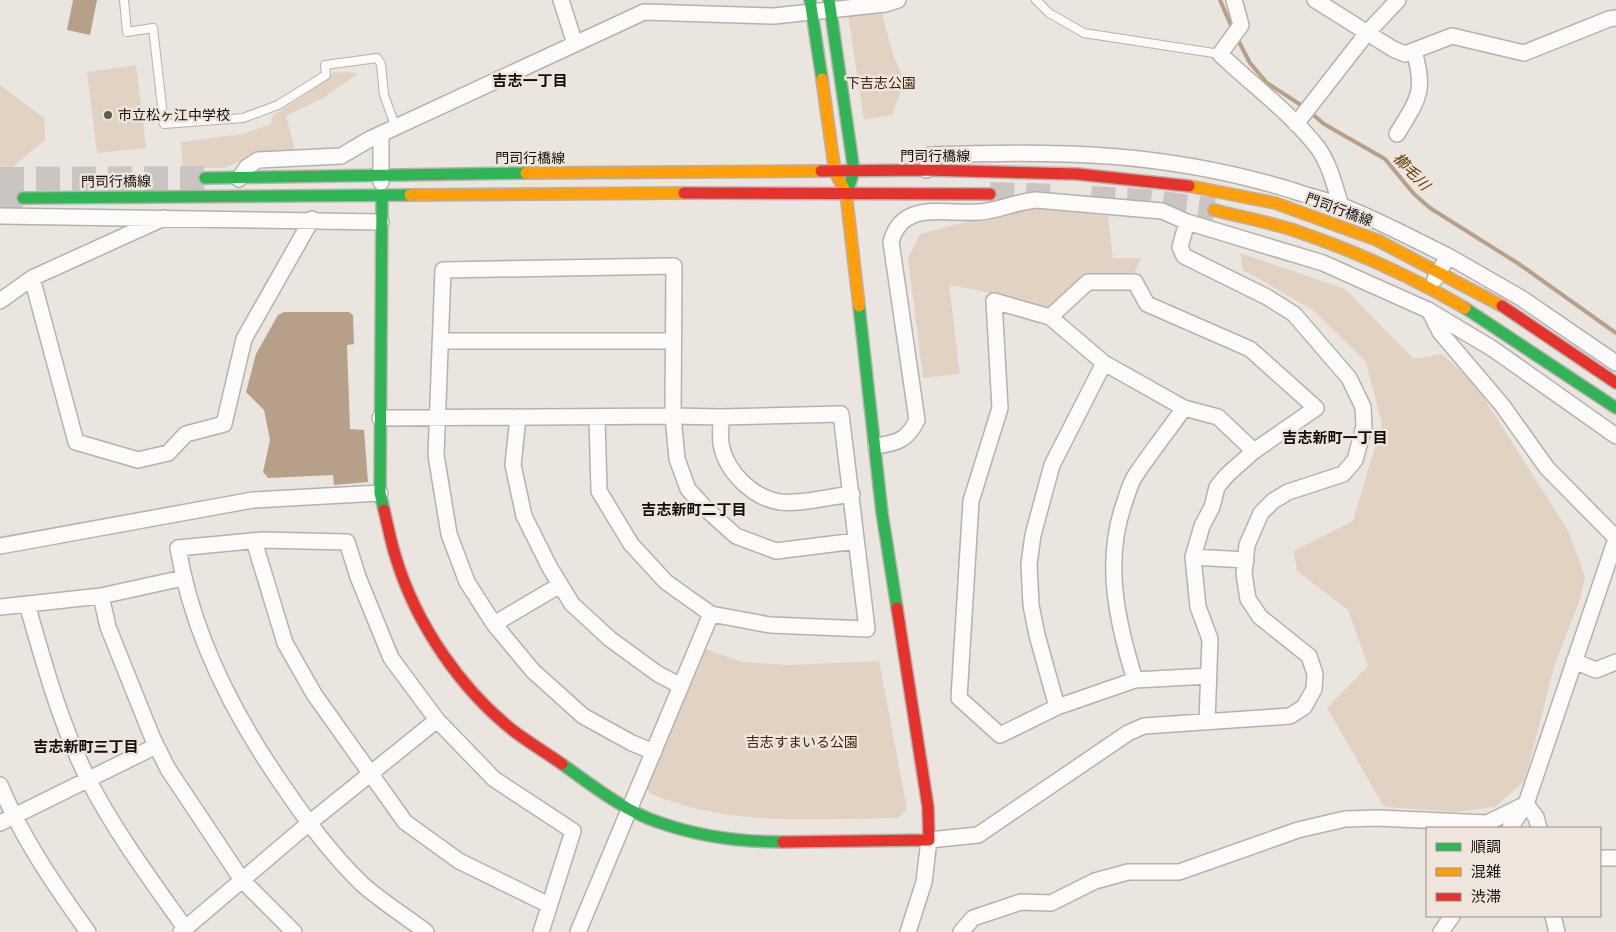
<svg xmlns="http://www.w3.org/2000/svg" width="1616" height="932" font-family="'Sofia Sans Condensed','Noto Sans JP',sans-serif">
<rect width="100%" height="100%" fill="#ebe5e0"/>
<path fill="#e2d2c4" d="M881 10 893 55 905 81 892 115 864 120 848 15Z
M136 65 146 148 97 153 87 72Z
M334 72 359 73 323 98 286 116 295 150 266 151 224 168H183L181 142 243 134 271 124 272 116 324 82Z
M0 85 44 118 45 140 0 177Z
M1019 208 1055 209 1108 216 1113 258H1141L1134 274 1084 276 1054 307 1045 310 982 291 949 285 960 374 923 378 908 258 920 234Z
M1240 253 1345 289 1414 359 1442 354 1475 384 1569 532 1585 577 1580 599 1554 667 1525 780 1495 807 1457 812 1384 807 1327 708 1368 666 1348 610 1297 571 1294 551 1353 521 1382 424 1366 362 1313 310 1243 270Z
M706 649 742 662 787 665 879 661 907 809 898 818C816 819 727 827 649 793L647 788Z"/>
<path fill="#b7a08a" d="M73 0H97L90 35 67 30Z
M284 312H349L353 315 354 344 347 345 350 429 364 430 368 482 334 485 333 475 268 478 263 472 270 440 264 410 246 392 256 354 278 315Z"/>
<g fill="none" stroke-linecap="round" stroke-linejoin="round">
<path stroke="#b7a08a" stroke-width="4" d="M1220 0 1233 30
M1236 36 1250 63 1267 83 1304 107
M1310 112 1324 124 1385 159 1414 194 1430 208 1519 264 1616 333"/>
<path stroke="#cac5c0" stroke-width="24" stroke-dasharray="24 12" stroke-linecap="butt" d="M0 179 205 178
M990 194 1055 196
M0 198H23
M1091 198 1146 201 1214 210"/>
<g stroke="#b6b1ad" stroke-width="10">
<path id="lane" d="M124 0 127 32 153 28 164 124 243 118 278 105 326 75 325 65 377 58 381 64 384 95 396 128
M1036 0 1049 13 1084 33 1220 54"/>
</g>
<g stroke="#b6b1ad" stroke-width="18">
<path id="street" d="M561 0 575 44
M1234 0 1241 25 1220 54C1252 85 1291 113 1318 148 1330 165 1335 187 1341 206
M1315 0 1393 49 1405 54 1452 36 1524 53 1609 19 1616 18
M1296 124 1367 33 1398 0
M1397 134C1418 99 1426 92 1414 51
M381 136V182
M926 170 930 155C1059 150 1166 152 1291 190 1308 196 1325 200 1342 206 1378 220 1413 239 1448 256L1435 279
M239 179 247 167 258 160 341 156 370 139 644 12 774 16 885 4 898 0
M0 216 381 222
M164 218 32 278 76 442 138 460 168 453 186 434 224 424 244 339 312 219
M1448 256 1521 298 1616 363
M0 301 32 278
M1429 310 1440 332 1502 405 1547 468 1616 538
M1050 317 1088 282H1135L1147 304 1250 349 1316 408 1254 451
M440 341H673
M518 417 513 465 524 516 550 568 572 604 610 639 658 674 681 686
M721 417C721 426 720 436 721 444 726 472 753 498 780 502 797 505 834 496 852 494
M380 418 673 416 721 417 841 414 867 629 770 625 711 614 666 582 631 544 599 491 597 418
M876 446C896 443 907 441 917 420L891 242C902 199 946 215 980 212 996 211 1016 202 1036 200L1162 211 1187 222 1323 263 1428 310 1493 349 1616 436
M254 541 285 643 314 694 405 822 459 861 549 905
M0 546 253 500 380 493
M1193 557 1202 526 1212 507 1217 487 1227 475 1254 451 1218 417 1184 408 1104 363 1050 317 994 301 1000 408 971 501 959 698 1000 735 1057 707 1135 680 1209 676
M101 596 108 627 153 739 168 769 242 880 294 932
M27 604C44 664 61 726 89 781 116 833 151 880 185 928
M0 607 101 596 183 578
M494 624 560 585
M1574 661 1596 670 1616 662
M1135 680C1117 622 1103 561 1125 501 1128 493 1130 483 1135 476 1150 453 1168 431 1184 408
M1057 707 1037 635 1031 605 1029 564 1033 535 1052 465 1104 363
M1207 722 1210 639 1198 607 1193 557 1246 560
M654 752 632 743 583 716 533 671 494 624 467 582 449 534 436 455 443 270 674 266 673 416 677 459 688 489 707 510 736 536 776 551 856 541
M0 785C22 838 55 886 88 932
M0 823 156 746
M1510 828 1526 804 1616 539
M1600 858H1616
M1553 916 1557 932
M181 932 308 824 437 720
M426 932C405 916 381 901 362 884 330 853 304 817 279 780 231 710 192 633 178 548L262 540 347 542 358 577 391 658 437 720 494 779 573 831 541 932
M578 932 711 614
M908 932 924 882 929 840 978 835 1128 733 1144 726 1290 716 1304 707 1314 689 1315 674 1309 656 1260 617 1248 599 1244 574 1247 545 1261 513 1273 501 1288 492 1343 474 1355 460 1364 426 1363 407 1349 378 1294 314 1267 297 1184 256 1180 247 1187 222
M961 932 973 918 1021 902 1051 903 1095 881 1128 872H1179L1298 830 1345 819 1378 818 1487 823 1526 804 1536 817 1539 828
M1441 932 1452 916"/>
</g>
<g stroke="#b6b1ad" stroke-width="14">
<path id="fast" d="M810 0 822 79
M829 0 854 171 849 186
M205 178 526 173
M382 195 380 493 384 510
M23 198 410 195
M859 306 882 513 897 608
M1465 308 1616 408
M562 764C590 784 626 812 658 822 697 836 742 842 783 842"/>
</g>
<g stroke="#b6b1ad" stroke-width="14">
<path id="slow" d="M822 79 835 172 846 193 859 306
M526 173 821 171
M1189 186 1275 203 1377 240 1502 306
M410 195 684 193
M1214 210C1241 217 1269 222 1296 231 1355 251 1412 277 1465 308"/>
</g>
<g stroke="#b6b1ad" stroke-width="14">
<path id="jam" d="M821 171 926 170 1077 174 1189 186
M684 193 990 194
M1502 306 1616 383
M384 510C388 526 391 543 396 558 416 624 461 690 515 732 530 743 546 753 562 764
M783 842 929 840 928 807 897 608"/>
</g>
<use href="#lane" stroke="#fcfbfa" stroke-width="8"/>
<use href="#street" stroke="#fcfbfa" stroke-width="15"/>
<use href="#fast" stroke="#30b455" stroke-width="11"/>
<use href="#slow" stroke="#ff9f0a" stroke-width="11"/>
<use href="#jam" stroke="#e5322d" stroke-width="11"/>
</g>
<circle fill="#5e5a56" stroke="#efe5dc" stroke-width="2" cx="108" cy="115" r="5"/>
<g text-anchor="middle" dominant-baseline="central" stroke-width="5" stroke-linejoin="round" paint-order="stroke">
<g font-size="14" fill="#3b240b" stroke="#efe5dc">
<text x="881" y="83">下吉志公園</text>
<text x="802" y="742">吉志すまいる公園</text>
</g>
<g font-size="14" fill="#120f0c" stroke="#efe5dc" text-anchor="start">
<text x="118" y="115">市立松ヶ江中学校</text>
</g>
<g font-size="14" fill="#120f0c" stroke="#efe5dc">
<text x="935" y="156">門司行橋線</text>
<text x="530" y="158">門司行橋線</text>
<text transform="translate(116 182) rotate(-1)">門司行橋線</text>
<text transform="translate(1339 210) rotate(20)">門司行橋線</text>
</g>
<g font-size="15" font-weight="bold" fill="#120f0c" stroke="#efe5dc">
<text x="530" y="81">吉志一丁目</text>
<text x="1335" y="438">吉志新町一丁目</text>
<text x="694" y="510">吉志新町二丁目</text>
<text x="86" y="747">吉志新町三丁目</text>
</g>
<g font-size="15" font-style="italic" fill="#603600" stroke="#efe5dc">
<text transform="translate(1411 172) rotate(46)">櫛毛川</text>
</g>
</g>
<rect x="1426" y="827" width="175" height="90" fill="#efe5dc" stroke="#978f89"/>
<rect x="1436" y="843" width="25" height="8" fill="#30b455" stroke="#978f89"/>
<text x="1471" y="852" font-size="15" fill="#120f0c">順調</text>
<rect x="1436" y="868" width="25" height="8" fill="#ff9f0a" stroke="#978f89"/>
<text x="1471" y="877" font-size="15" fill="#120f0c">混雑</text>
<rect x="1436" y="893" width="25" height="8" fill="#e5322d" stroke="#978f89"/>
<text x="1471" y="902" font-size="15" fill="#120f0c">渋滞</text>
</svg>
